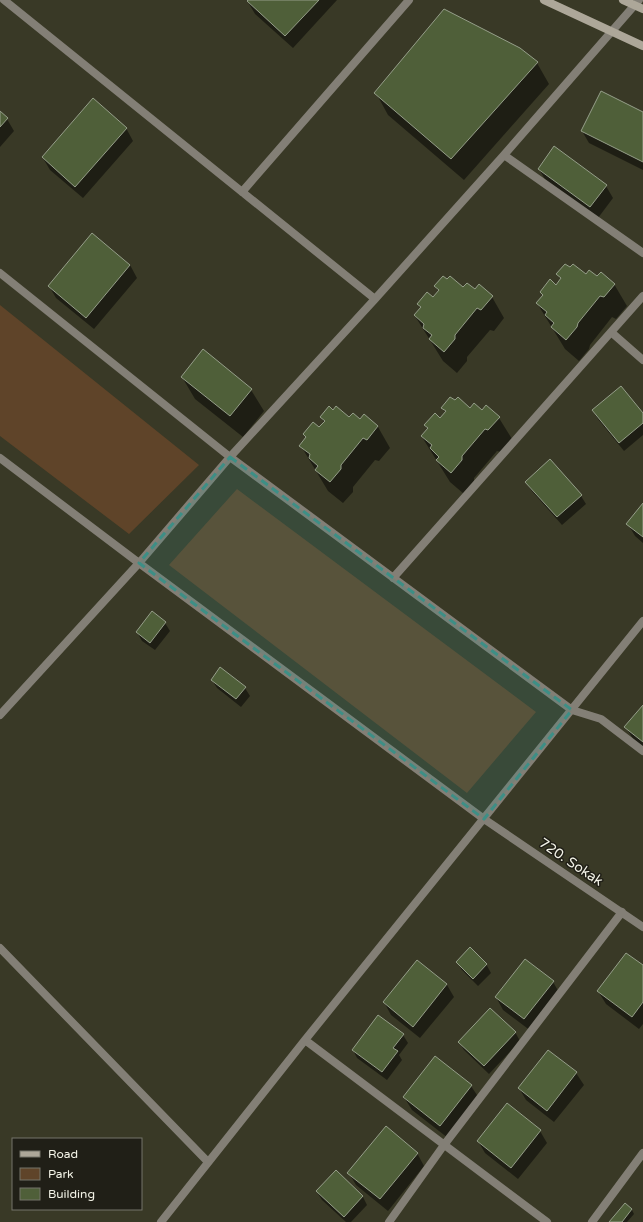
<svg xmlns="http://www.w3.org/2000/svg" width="643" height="1222" font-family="'Varela Round',sans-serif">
<rect width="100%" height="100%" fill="#393926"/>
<path fill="#5f4429" d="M0 305 199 465 129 534 0 436Z
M237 489 536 712 467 793 169 565Z"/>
<path fill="#0007" d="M250 0H337L293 48 255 14 248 2Z
M537 63 549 84 464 180 388 115 376 93Z
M0 113 7 119 14 131 0 147Z
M643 113V170L589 143 582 131Z
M126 128 133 141 83 198 50 170 43 158Z
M539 169 606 186 613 198 598 218 546 181Z
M130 265 137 278 94 329 56 298 49 286Z
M558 274 586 276 597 278 614 284 627 306 616 319 612 317 590 345 589 349 579 361 565 349 537 303 543 296 541 292 556 286 561 280Z
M435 286 475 290 492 297 504 318 494 331 490 330 467 357V361L457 373 443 361 415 316 421 308 418 304 433 298 439 292Z
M203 351 251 390 264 411 243 437 195 399 182 377Z
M442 408 482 411 499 418 512 439 501 452 497 451 474 478V482L464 494 450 482 422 437 428 429 426 425 441 419 446 413Z
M333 411 349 418 360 421 365 416 378 427 390 448 379 461 375 460 353 487V492L343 503 328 491 301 446 307 438 304 434 319 428 324 422 321 417Z
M593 411 643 414V435L624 451 598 419Z
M550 460 581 496 586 504 562 525 531 490 526 482Z
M643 505V543L635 536 628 524Z
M165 623 170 631 155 650 142 641 137 632Z
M212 680 245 688 250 696 241 707 217 688Z
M643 706V748L633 739 626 727Z
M418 961 447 985 454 997 420 1038 391 1015 384 1002Z
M457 962 486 964 491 973 478 986 462 970Z
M643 967V1024L639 1029 606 1004 598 991Z
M553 982 560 994 531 1031 503 1010 496 997Z
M515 1032 520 1041 489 1074 464 1050 459 1042Z
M403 1035 408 1043 399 1055 402 1060 387 1080 357 1058 353 1050Z
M576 1073 584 1085 554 1122 526 1100 519 1088Z
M471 1086 479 1098 448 1138 412 1110 404 1097Z
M540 1131 547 1143 518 1179 485 1153 478 1141Z
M417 1153 424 1166 388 1211 356 1185 349 1173Z
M336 1172 363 1197 367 1205 351 1222H346L322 1200 317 1192Z
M625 1204 632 1210 634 1214 627 1222H610Z"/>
<path fill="#4f5f39" stroke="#959e89" d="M248 0H319L285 36 247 1Z
M444 9 520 48 538 62 451 159 374 93Z
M601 91 643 112V162L581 131Z
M93 98 127 128 75 187 42 157Z
M0 111 8 118 0 127Z
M554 146 607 185 590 207 538 169Z
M92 233 130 265 86 318 48 286Z
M565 264 570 267 573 264 586 274 589 270 597 276 601 272 615 284 604 297 600 296 578 323 577 327 566 340 551 327 554 323 545 315 547 312 536 303 543 295 540 292 550 279 556 285 561 278 556 274Z
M443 276 447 279 450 276 463 287 467 283 475 289 479 284 493 296 481 310 477 308 455 335V339L444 352 429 339 432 335 423 328 424 324 414 315 421 307 417 304 427 292 433 297 439 290 434 286Z
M203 349 252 389 230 416 181 377Z
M621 386 643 413V423L619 443 592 410Z
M450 397 455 400 458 397 470 408 474 403 482 410 486 405 500 417 488 430 485 429 462 456V460L451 473 436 460 439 457 430 448 432 445 421 436 428 428 424 425 435 413 440 418 446 411 441 408Z
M329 406 333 410 336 406 349 417 353 413 360 419 364 414 378 426 367 440 363 438 341 465V469L330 482 315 470 318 466 309 458 310 454 299 446 306 437 303 434 313 422 319 427 325 421 320 417Z
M550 459 582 495 557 517 525 482Z
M643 503V537L626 524Z
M152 611 166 622 150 643 136 632Z
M220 667 246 687 236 699 211 680Z
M643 705V742L624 727Z
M470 947 487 964 473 979 456 962Z
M626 953 643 965V1002L632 1017 597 991Z
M525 959 554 981 524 1019 495 997Z
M417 960 447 984 413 1027 383 1002Z
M490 1008 516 1032 484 1066 458 1042Z
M378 1015 404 1034 393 1048 398 1051 382 1072 352 1050Z
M548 1050 577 1072 547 1111 518 1088Z
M435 1056 472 1085 440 1126 403 1097Z
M507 1103 541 1130 511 1168 477 1141Z
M386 1126 418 1153 380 1199 347 1173Z
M336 1170 363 1196 344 1217 316 1191Z
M625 1203 632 1209 622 1222H609Z"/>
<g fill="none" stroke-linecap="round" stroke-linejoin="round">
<path stroke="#837f76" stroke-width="8" d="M0 948 208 1162"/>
<path stroke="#837f76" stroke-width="8" d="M4 0 375 299
M504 155 643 253
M242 192 409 0
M0 273 230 457 572 710 601 719 643 751
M611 332 643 360
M0 458 139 563 484 819 643 927
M393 578 643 296
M0 715 139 563 230 457 375 299 504 155 639 0
M305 1040 547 1222
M161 1222 305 1040 643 621
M389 1222 444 1145 622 912
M592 1222 643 1153"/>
<path stroke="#ada799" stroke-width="8" d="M544 0 643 46
M623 0 643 9"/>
</g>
<path fill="#3d8f86" fill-opacity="0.2" stroke="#3d8f86" stroke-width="3" stroke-dasharray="8 5" stroke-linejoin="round" d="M230 457 572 710 484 819 139 563Z"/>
<g text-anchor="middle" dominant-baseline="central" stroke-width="3" stroke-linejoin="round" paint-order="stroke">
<g font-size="14" fill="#f3f3e7" stroke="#201f17">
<text transform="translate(571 862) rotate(34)">720. Sokak</text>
</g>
</g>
<rect x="12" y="1138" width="130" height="72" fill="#201f17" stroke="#74746a"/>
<rect x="20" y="1151" width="20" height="6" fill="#ada799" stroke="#74746a"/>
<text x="48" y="1158" font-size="12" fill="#f3f3e7">Road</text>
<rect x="20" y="1168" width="20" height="12" fill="#5f4429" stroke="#74746a"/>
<text x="48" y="1178" font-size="12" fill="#f3f3e7">Park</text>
<rect x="20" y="1188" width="20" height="12" fill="#4f5f39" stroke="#74746a"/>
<text x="48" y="1198" font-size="12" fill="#f3f3e7">Building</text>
</svg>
